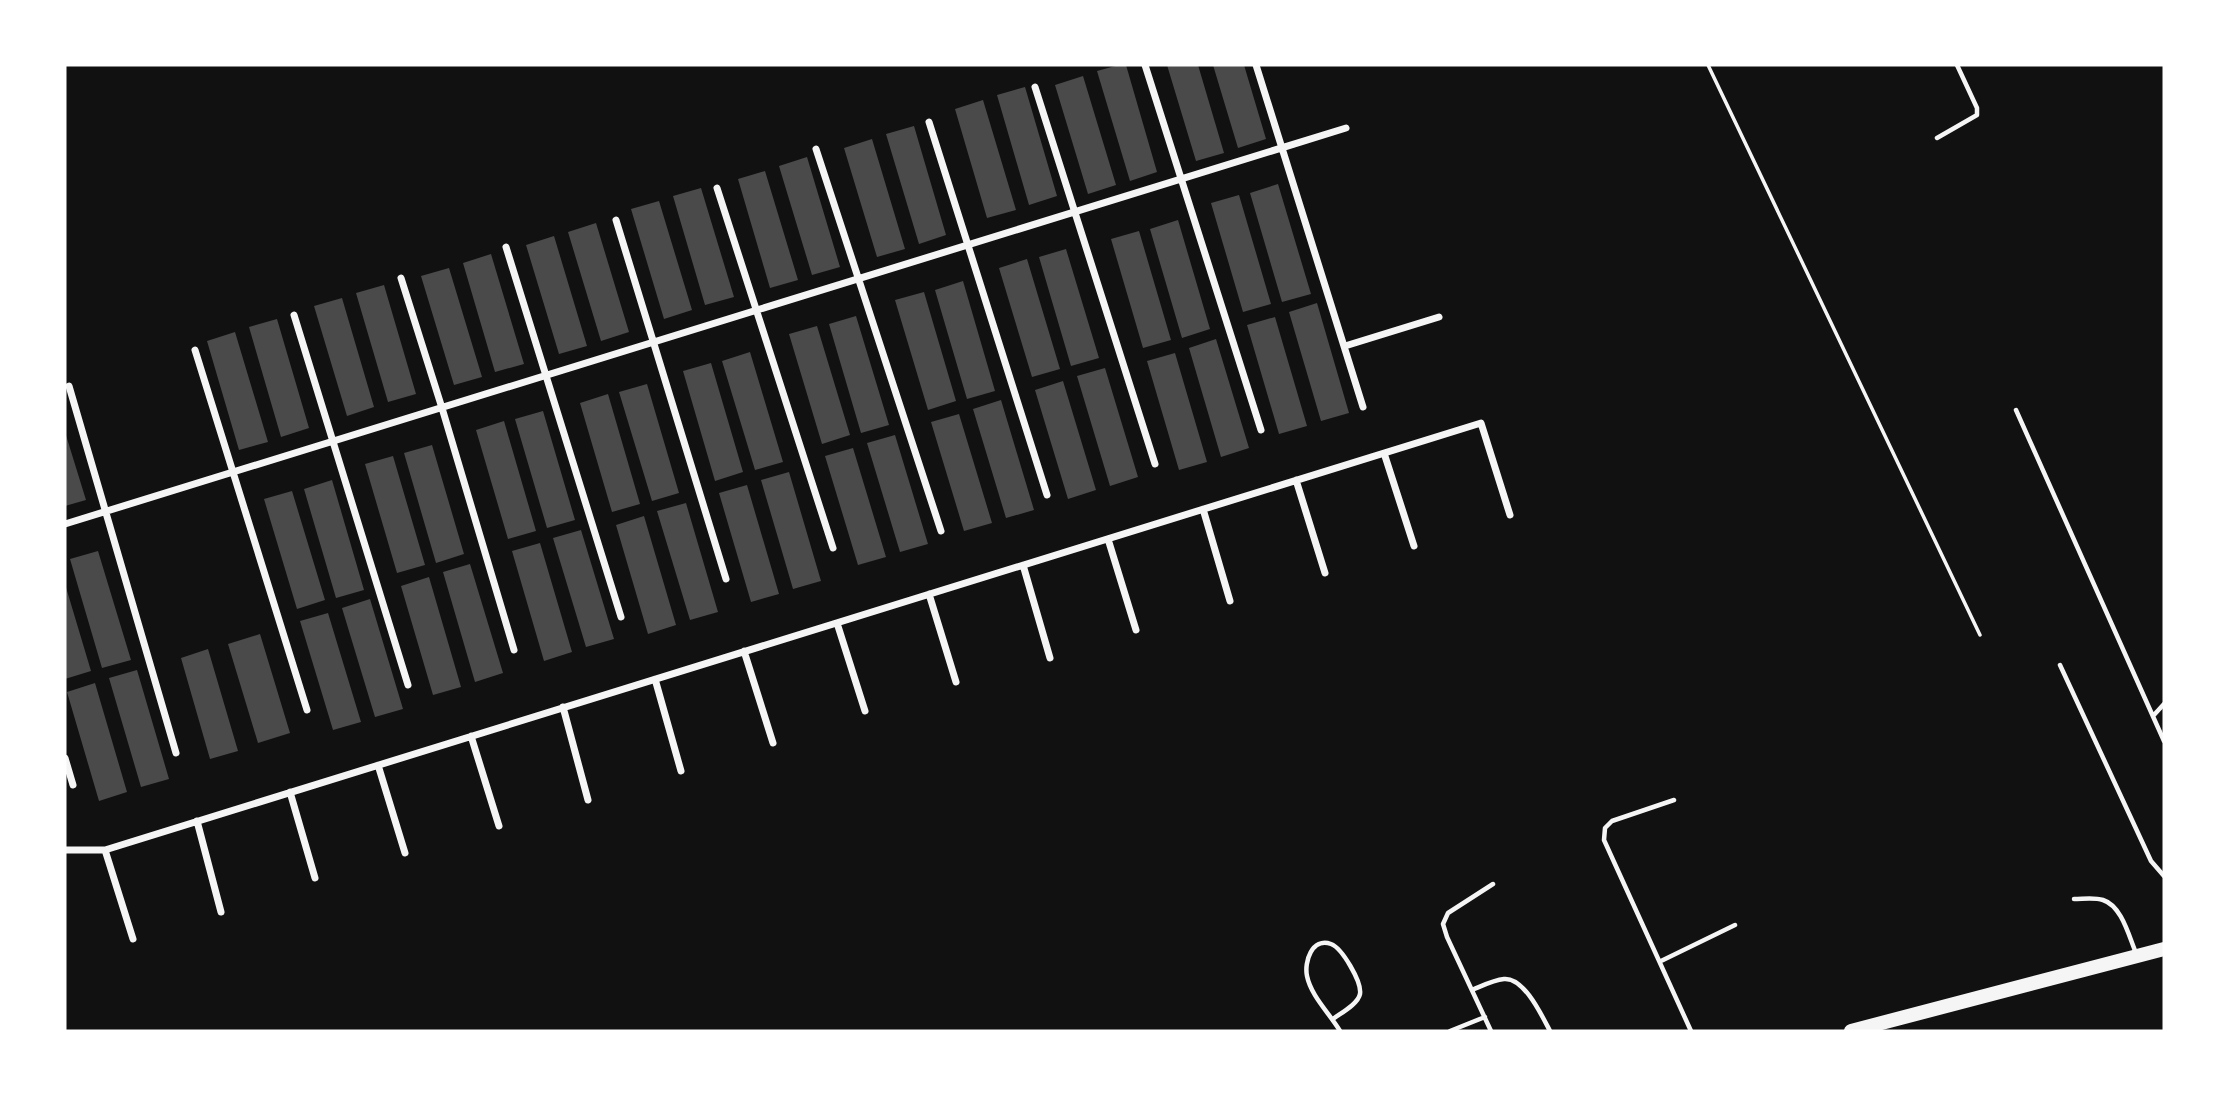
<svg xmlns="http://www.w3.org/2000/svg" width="2229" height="1096" font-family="'Roboto Condensed',sans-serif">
<rect width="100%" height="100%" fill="#111"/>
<path fill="#4a4a4a" d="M1119 65H1126L1157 172 1130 181 1097 71Z
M1167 65H1198L1224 153 1196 161Z
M1213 65H1244L1266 139 1238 148Z
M1083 76 1116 185 1088 194 1055 85Z
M1025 87 1057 196 1029 205 997 95Z
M983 100 1016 210 987 218 955 109Z
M914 126 946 235 919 244 886 134Z
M872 139 905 249 877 257 844 148Z
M807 157 840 267 812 275 779 166Z
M765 171 798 280 770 288 738 179Z
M1278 184 1311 294 1282 302 1250 193Z
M701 188 734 297 705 305 673 196Z
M1239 195 1271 304 1243 312 1211 203Z
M659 201 692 310 664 319 631 209Z
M1178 220 1210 329 1182 338 1150 229Z
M596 223 629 332 601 341 568 232Z
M1139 231 1171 340 1143 348 1111 239Z
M554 236 587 346 559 354 526 245Z
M1066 249 1099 358 1071 366 1039 257Z
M491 254 524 364 495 372 463 263Z
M1027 259 1060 369 1032 377 999 268Z
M449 268 482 377 454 385 421 276Z
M963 281 995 391 967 399 935 290Z
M384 285 416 394 388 402 356 293Z
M924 292 956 401 928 410 895 300Z
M342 298 374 407 347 416 314 306Z
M1317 303 1349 413 1321 421 1289 312Z
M856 316 889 425 861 433 829 324Z
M1275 317 1307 426 1279 434 1247 325Z
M277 319 309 428 281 437 249 327Z
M817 326 850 435 822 444 789 334Z
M235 332 268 442 239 450 207 341Z
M1216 339 1249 448 1221 457 1189 348Z
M750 352 783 462 755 470 722 361Z
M1175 353 1207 462 1179 470 1147 361Z
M711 363 743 472 715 481 683 371Z
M1105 368 1138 477 1110 486 1077 376Z
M1063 381 1096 490 1068 499 1035 390Z
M647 384 679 493 652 501 619 392Z
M608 394 640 504 612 512 580 403Z
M1001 400 1034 510 1006 518 973 409Z
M543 411 575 520 547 528 515 419Z
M959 414 992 523 964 531 931 422Z
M504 421 536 531 508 539 476 430Z
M65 432 86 500 65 506Z
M895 435 928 544 900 552 867 443Z
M432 445 464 554 436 563 404 453Z
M853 448 886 557 858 565 825 456Z
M393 456 425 565 397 573 365 464Z
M789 472 821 581 793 589 761 480Z
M332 480 364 590 336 598 304 489Z
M747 485 779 594 751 602 719 493Z
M292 491 325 600 297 609 264 499Z
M686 503 718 612 690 620 657 511Z
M644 516 676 625 648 634 616 525Z
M581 530 614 639 586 647 553 538Z
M540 543 572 652 544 661 512 551Z
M98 551 131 660 102 668 70 559Z
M470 564 503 673 475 682 443 572Z
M429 577 461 687 433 695 401 586Z
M65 584 91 671 65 679Z
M370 599 403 709 375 717 342 608Z
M328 613 361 722 333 730 300 621Z
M260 634 290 733 258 743 228 644Z
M208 649 238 751 210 759 181 658Z
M137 670 169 779 141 787 109 678Z
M95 683 127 792 99 801 67 692Z"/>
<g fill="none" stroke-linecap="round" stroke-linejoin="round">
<path stroke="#f5f5f5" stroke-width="3.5" d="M1708 65 1980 635"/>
<path stroke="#f5f5f5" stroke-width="4.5" d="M1937 138 1977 115V108L1957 65
M2016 410 2164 741
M2060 665 2151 861 2164 876
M2153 716 2164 704
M1674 800 1612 821 1605 828 1604 840 1691 1031
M2074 899C2083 899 2094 897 2103 900 2122 906 2129 937 2136 953
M1661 961 1735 925
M1472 990C1482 986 1493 980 1504 979 1524 977 1542 1016 1550 1031
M1333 1019C1341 1013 1358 1004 1360 994 1362 982 1342 948 1331 944 1312 937 1304 962 1307 976 1311 996 1330 1014 1340 1031
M1450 1031 1485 1017
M1491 1031 1447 937 1443 924 1448 913 1493 884"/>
<path stroke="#f5f5f5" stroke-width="7" d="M1145 65 1261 430
M1256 65 1363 407
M1035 87 1155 464
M929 122 1047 495
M816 149 941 531
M717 188 833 548
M616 220 726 579
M506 247 621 617
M401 278 442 408 514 650
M294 315 408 685
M1345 346 1439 317
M195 350 307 710
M69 386 176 753
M1384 453 1414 546
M1296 480 1325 573
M1203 509 1230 601
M65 524 1346 128
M1108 539 1136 630
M1023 565 1050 658
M929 594 956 682
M837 623 865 711
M744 651 773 743
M655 679 681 771
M563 707 588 800
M471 736 499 826
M65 758 73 785
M378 765 405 853
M290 792 315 878
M197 821 221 912
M65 850H105L1481 423 1510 515
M105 850 133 939"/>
<path stroke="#f5f5f5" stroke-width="14" d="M1851 1031 2164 949"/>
</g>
<rect width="2229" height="1096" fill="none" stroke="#ffffff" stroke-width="133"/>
</svg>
